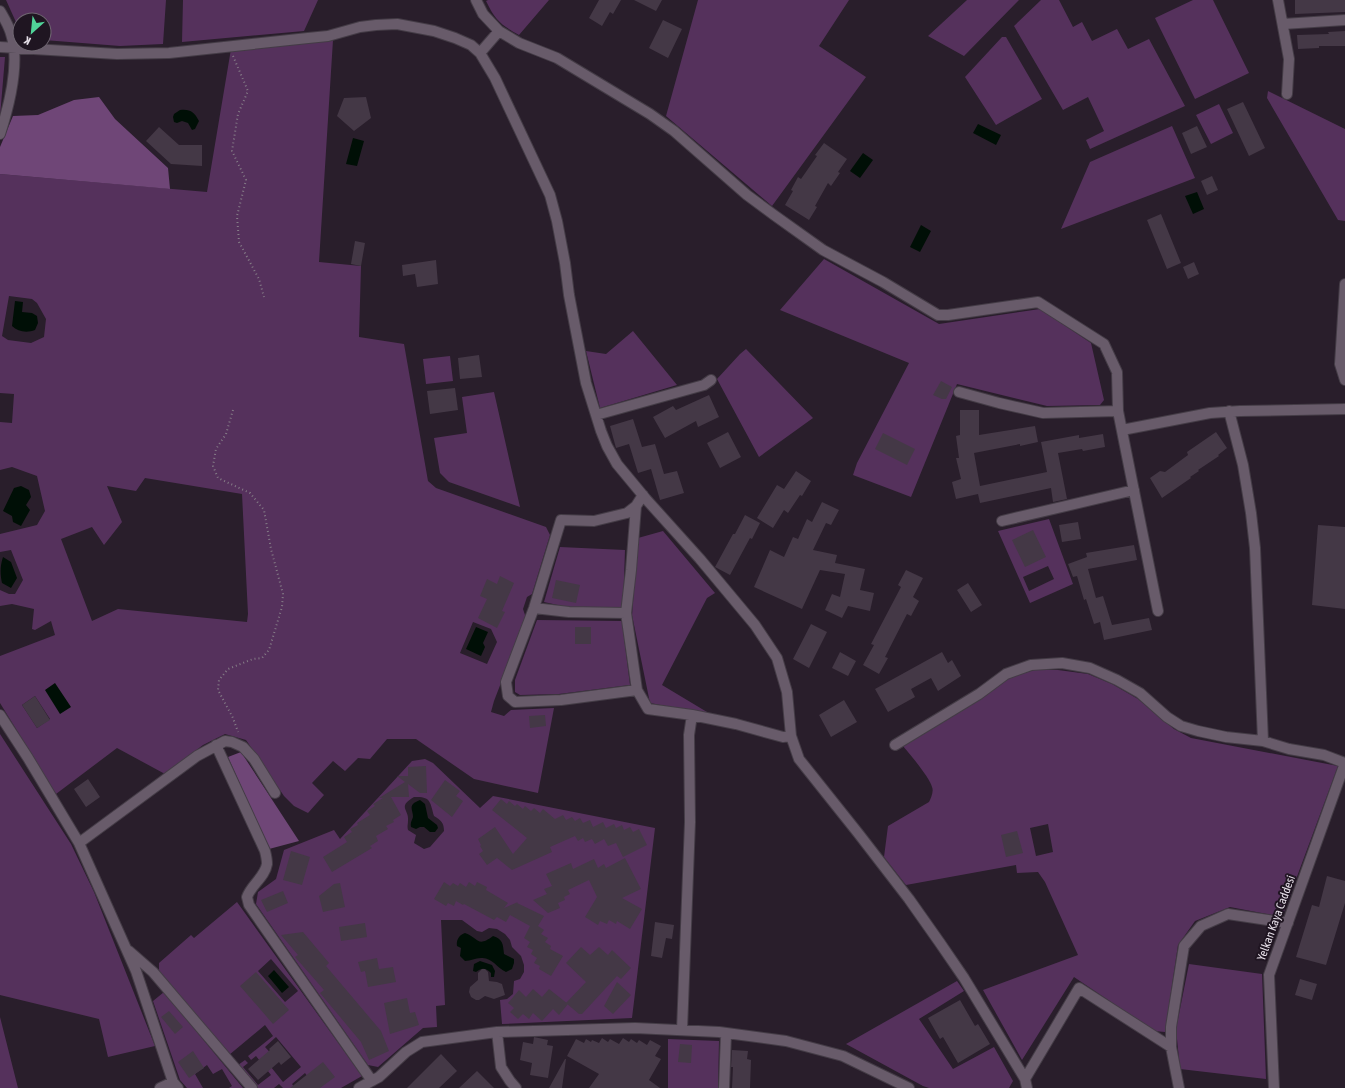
<svg xmlns="http://www.w3.org/2000/svg" width="1345" height="1088" font-family="'Asap Condensed',sans-serif">
<rect width="100%" height="100%" fill="#291e2b"/>
<path fill="#55315c" fill-rule="evenodd" d="M6 0H166L163 44 120 46 44 40V20H20V31Z
M183 0H318L304 31 182 42Z
M488 0H549L519 35C501 25 495 20 486 1Z
M698 0H849L819 46 866 77 772 206 666 116Z
M967 0H1019L964 56 928 36Z
M1041 0H1059L1073 27 1082 22 1092 41 1117 29 1128 49 1149 39 1185 106 1090 149 1086 140 1104 131 1088 97 1063 110 1014 26Z
M1193 0H1213L1249 73 1195 99 1155 18Z
M1002 37H1006L1042 99 996 125 965 77Z
M333 40 319 262 361 266 359 337 404 344 428 481 436 488 546 527 550 535 532 594 527 597 523 609 526 618 494 701 491 712 504 716 511 710 554 708 538 793 474 779 416 739H387L370 759 358 758 345 771 333 761 312 783 324 795 308 813 294 806 284 796 246 740 225 734 203 745 165 774 117 748 56 794 0 703V656L55 635 51 621 35 630 32 629 34 609 12 604 0 606V590L9 594H15L23 580 11 550 0 552V534L37 525 45 511 37 476 12 467 0 470V422L12 423 14 394 0 393V174L207 192 231 49ZM9 296 32 299 37 303 46 319 44 337 31 343 8 340 2 336ZM145 478 242 494 248 614 247 622 118 609 92 621 61 539 92 527 104 545 122 522 107 486 136 491ZM473 622 491 629 497 642 487 664 460 653ZM35 696 50 719 37 728 22 705Z
M0 57H5L0 117Z
M1268 91 1345 129V221L1338 220 1267 98Z
M1219 104 1233 133 1211 144 1196 115Z
M1172 126 1195 178 1061 229 1090 162Z
M824 259 939 324 1040 309 1091 343 1104 400 1100 405 1047 406 957 384 911 497 853 475 857 463 909 363 780 310Z
M633 331 677 385 600 408 586 351 606 354Z
M746 349 813 418 759 457 717 379 740 354Z
M450 356 453 381 426 384 423 359Z
M494 392 520 507 449 482 440 473 434 438 467 433 462 397Z
M1049 519 1073 584 1030 603 998 531ZM1048 566 1054 579 1029 591 1023 577Z
M663 531 715 593 707 598 662 685 712 715 650 703 632 615 638 538Z
M560 547 625 550 623 608H571L544 602Z
M537 620 622 621 630 685 559 694 520 695 515 692V680Z
M1034 670H1058L1088 674 1112 684 1138 699 1174 729 1191 738 1338 766 1282 917 1230 907 1195 921 1178 945 1165 1032 1154 1031 1074 977 1022 1060 983 990 1078 955 1045 882 1038 872 1017 873 1016 865 906 885 884 857 888 826 929 802C931 798 934 791 932 787 930 778 909 753 902 745L1008 678ZM1048 824 1053 852 1036 856 1030 828Z
M0 734 71 844 94 892 155 1046 108 1057 99 1019 0 995Z
M425 759 433 763 480 808 493 796 655 828 632 1018 502 1024 500 1000 507 999 513 994 514 981 520 979 524 972V965L521 956 512 947 510 940 505 934 497 929 489 928 482 932 477 931 462 920H441L445 1005 436 1006 437 1027 423 1028 378 1067 368 1065 256 904 258 892 276 879 284 850 334 830 340 839 412 761ZM414 797C431 796 430 802 434 816 441 820 444 823 444 831L430 847 424 849 414 843 416 835 408 830C407 826 408 825 408 820 409 809 397 807 414 797Z
M237 902 362 1076 341 1088H316L305 1073 292 1084 295 1088H283L279 1084 274 1088H257L238 1065 245 1060 248 1063 243 1067 258 1085 271 1075 256 1056 251 1060 248 1056 273 1036 265 1025 229 1055 159 973V963L191 935 194 938ZM271 959 298 991 285 1002 258 971ZM276 1037 301 1067 283 1082 271 1067 278 1061 265 1047Z
M1189 964 1262 974 1266 1079 1180 1069 1176 1029Z
M957 981 964 991 919 1019 953 1069 994 1047 1013 1081 1009 1088H929L923 1086 846 1044Z
M164 992 243 1088H229L232 1086 222 1069 213 1074 207 1065 195 1074 203 1088H187L180 1080 153 1001Z
M0 1017 18 1088H0Z
M668 1039 719 1041 718 1088H668Z"/>
<path fill="#6f4677" d="M99 97 115 119 168 168 170 189 0 174V147L13 116 38 115 74 100Z
M241 752 299 841 269 849 228 757Z"/>
<path fill="#000f06" d="M180 110C191 109 194 112 199 121L195 129 192 130 188 123 182 121 177 123 174 122 173 117 174 114Z
M978 124 1001 135 996 145 973 133Z
M353 138 364 141 357 166 346 164Z
M863 153 873 160 860 178 850 171Z
M1197 192 1204 209 1193 214 1185 196Z
M921 225 931 231 920 252 910 247Z
M15 301 23 302 22 312 32 313 37 316 38 323 35 330C27 333 18 332 12 326Z
M21 486 29 490 31 497 26 505 30 510 21 526 13 522 12 516 3 511 14 488Z
M3 557 11 562 17 578 11 588 2 583C0 574 0 566 3 557Z
M476 627 488 632 483 643 485 647 481 656 466 649Z
M55 683 71 707 60 714 45 690Z
M420 800 425 804 428 818 437 825 438 828 435 832H430L424 827H420L416 829 411 827C410 822 412 821 413 817 413 809 407 805 420 800Z
M465 933C479 938 477 948 493 936 503 939 503 944 504 954L514 959V963L512 969 506 972C497 968 492 957 481 958 475 958 471 961 465 961L460 956 461 948 457 946C456 940 459 935 465 933Z
M480 961 492 965 495 971 494 977H491V973C485 967 481 968 476 972L473 971 474 964Z
M274 970 289 987 282 993 268 976Z"/>
<path fill="#443846" d="M599 0H621L613 14 610 12 602 26 589 18Z
M634 0H662L656 11Z
M1295 0H1345V12L1295 14Z
M663 20 682 29 668 58 649 48Z
M1345 31V46H1319V48L1298 49 1297 35 1329 34 1328 32Z
M366 97 371 118 354 131 337 116 344 98Z
M1243 102 1265 148 1249 156 1227 109Z
M1197 126 1207 147 1191 154 1182 133Z
M159 127 179 145H202V166L171 164 146 141Z
M824 143 847 159 838 172 840 173 831 186 828 183 815 206 817 207 809 220 785 205 793 191 791 190 798 177 801 179 817 156 815 155Z
M1212 176 1218 190 1207 195 1201 181Z
M1161 214 1181 263 1167 269 1147 220Z
M355 241 365 243 361 266 351 264Z
M436 260 438 284 417 287 415 274 403 276 402 265Z
M1194 262 1199 274 1188 279 1183 267Z
M479 355 482 377 460 379 458 358Z
M941 381 952 387 946 399H942L933 395Z
M455 388 458 410 430 414 427 391Z
M709 395 719 417 698 427 696 421 665 438 653 417 673 406 676 410Z
M960 410H979V435L1035 426 1038 442 1020 446V444L974 453 980 486 1047 472 1041 442 1079 435V438L1103 434 1105 447 1083 451 1082 449 1058 453 1067 499 1053 502 1051 488 980 503 978 494 956 499 952 482 961 479 956 458H959L956 436 960 435Z
M633 419 642 447 655 444 664 474 677 471 684 493 660 500 651 469 638 473 629 444 616 448 610 426Z
M728 432 741 457 720 468 707 443Z
M1216 432 1227 448 1218 455 1219 456 1198 470 1199 471 1190 477 1191 478 1162 498 1150 478 1160 471 1165 472 1188 455 1187 452Z
M883 433 915 449 907 465 875 449Z
M796 471 811 481 802 496 800 495 788 513 784 510 773 528 757 518 777 485 784 489Z
M822 502 839 510 831 525 826 523 813 550 837 555 835 563 865 569 860 590 874 593 870 611 848 606 842 618 825 610 832 594 840 597 845 574 820 570 802 609 754 587 770 550 784 557 793 537 798 539 807 519 812 522Z
M745 515 760 523 752 539 750 538 730 575 715 567 733 534H735Z
M1078 522 1081 539 1062 542 1059 525Z
M1318 525 1345 527V609L1312 605Z
M1033 530 1046 557 1025 567 1012 540Z
M1134 545 1137 560 1088 569 1096 598 1103 596 1112 625 1149 618 1152 630 1104 640 1100 622 1094 624 1086 599 1084 600 1077 576 1073 577 1068 564 1087 557 1086 553Z
M906 570 923 578 913 597 919 601 911 616 907 614 885 657 888 658 879 674 863 665 874 645 871 644 901 587 898 585Z
M500 576 514 583 502 611 505 612 497 628 478 618 487 599 480 596 487 579 497 584Z
M556 580 580 585 576 603 552 598Z
M968 583 982 605 971 612 957 590Z
M811 624 827 632 809 668 793 659Z
M575 627H591V644H575Z
M840 652 856 661 848 676 832 668Z
M942 652 948 663 952 660 961 676 938 691 931 678 911 689 915 697 888 712 875 689Z
M35 696 50 720 37 728 22 705Z
M844 700 857 722 831 737 819 715Z
M545 715 546 726 530 728 529 716Z
M426 766 427 793H420L408 784 409 797H391L401 815 393 820 394 822 386 826 388 829 376 836 378 841 370 846 372 848 332 872 323 857 347 842 344 837 352 832 350 829 358 825 357 823 370 815 367 811 375 806 373 804 383 798H379L405 782 397 776H408V767Z
M88 779 100 797 86 807 74 789Z
M445 780 460 791 456 796 463 801 452 817 431 800Z
M501 799 507 804 509 801 515 806 517 804 523 809 525 806 531 811 534 808 540 813 543 809 555 819 563 815 566 820 572 817 575 821 580 818 583 823 590 820 593 827 603 822 606 828 614 824 616 828 622 825 624 830 630 827 633 832 639 829 647 845 623 857 616 843 608 846 604 839 595 844 592 839 585 842 583 838 578 841 575 836 550 847 552 852 512 870 497 858 487 865 479 854 483 851 480 846 481 845 478 839 495 827 513 854 527 838 492 810Z
M1017 831 1023 853 1006 857 1001 835Z
M291 851 310 857 302 885 283 880Z
M625 858 641 889 622 898 642 909 630 929 617 921 616 924 609 920 607 924 600 921 598 925 585 917 597 897 589 880 568 890 570 894 564 897 565 900 558 903 560 908 548 913 533 900 547 894 544 889 552 886 546 874 571 863 573 869 594 859 598 868 604 864 606 868Z
M1327 876 1345 881V903L1326 965 1296 957 1312 905 1319 907Z
M444 882 450 886 453 883 458 886 460 883 466 887 469 882 475 886 477 882 487 887 486 890 508 903 504 908 518 902 517 903 544 916 538 926 544 930 541 934 548 938 545 942 551 946 550 949 563 956 551 976 539 969 540 966 534 963 537 958 531 954 533 950 527 947 530 942 524 938 530 926 510 915 506 922 497 917 494 920 464 904 463 905 456 901 454 906 448 903 446 906 434 899Z
M340 883 345 907 323 912 319 896 334 884Z
M283 891 288 903 267 912 261 900Z
M655 922 674 925 672 939 666 938 662 958 651 956Z
M365 923 367 937 341 941 339 927Z
M303 932 329 963 326 966 381 1031 389 1051 369 1060 361 1042 320 993 324 990 295 957 298 955 281 935Z
M581 947 590 955 599 947 608 955 612 950 631 968 621 979 617 976 582 1014H579L566 1003 586 982 566 963Z
M377 958 379 969 393 967 396 982 368 987 365 971 361 972 358 962Z
M482 969H485L488 972 489 981 497 982 502 984 505 995 494 999 485 996 479 1000H476L471 997 469 992 470 987 478 980V973Z
M256 972 289 1010 273 1024 240 986Z
M1300 979 1317 984 1312 1000 1295 995Z
M617 982 631 995 613 1014 604 1006Z
M533 989 542 997 549 989 568 1004 559 1015 553 1009 542 1021 533 1013 529 1019 523 1014 518 1019 510 1012 514 1008 508 1003 519 990 526 997Z
M407 998 410 1013 415 1012 419 1025 390 1034 384 1003Z
M960 1000 975 1026 978 1024 990 1044 958 1063 943 1037 940 1039 928 1018Z
M169 1011 183 1027 175 1034 161 1017Z
M534 1037 548 1040 547 1045 553 1046 548 1078 530 1075 532 1063 520 1060 523 1042 533 1044Z
M602 1038 608 1042 610 1039 619 1044 623 1038 629 1042 631 1039 637 1043 639 1040 647 1045 650 1040 661 1046 655 1056 661 1059 649 1080 660 1088H589L599 1074 567 1056 576 1039 584 1043 586 1039 591 1042 592 1040 599 1043Z
M278 1041 291 1057 281 1065 279 1062 258 1080 248 1069 270 1050 269 1049Z
M680 1044 692 1045 691 1063 678 1062Z
M732 1050 748 1051 747 1059 751 1060 750 1088H732L733 1067H731Z
M193 1051 204 1068 189 1078 178 1062Z
M441 1054 457 1071 439 1088H407Z
M565 1059H566L562 1088H549Z
M323 1062 335 1077 320 1088H290Z
M477 1071 494 1088H459Z"/>
<g fill="none" stroke-linecap="round" stroke-linejoin="round">
<g stroke="#443c46" stroke-width="12">
<path id="minor" d="M476 0 483 14 499 31 519 43 557 58 650 114 674 131 747 195 774 215 823 250 883 282 938 315H948L1038 302 1104 344 1117 372 1118 411 1158 611
M1278 0 1289 59 1287 94
M0 11C4 18 9 26 11 34 20 62 9 106 0 134
M1283 24 1345 20
M0 47 117 54 169 53 308 38 328 36 360 27 376 25 397 24 434 31 455 38 471 45 480 53 495 78 550 195 557 221 565 263 569 295 586 383 601 431 607 446 617 464 646 499 700 559 755 625 777 658 787 692 791 736 799 759 858 833 909 899 940 943 964 978 1025 1079 1027 1088
M480 53 499 31
M1345 284 1340 364 1345 380
M959 392 999 403 1043 413 1118 411
M1229 411 1243 465 1251 513 1255 548 1263 741
M596 415 704 385 711 380
M1122 430 1210 413 1240 411 1345 409
M1002 521 1134 490
M534 608 569 612 626 613 631 570 636 506
M626 613 637 690 648 709 692 715
M637 690 561 700 515 702 508 696 506 682 534 608 561 520 594 521 627 513 636 506 643 495
M0 715 28 758 79 843 136 971 173 1082 178 1088
M216 745 265 851C266 855 267 860 267 864 265 877 251 885 247 897L249 905 372 1081
M895 745 979 694 1006 674 1031 665 1062 663 1090 668 1117 680 1140 693 1167 717 1181 726 1198 731 1226 737 1263 741 1289 749 1324 755 1345 763
M79 843 197 756 225 741 232 742 243 747 254 759 275 793
M129 951 153 972 252 1088
M682 1030 690 822 689 735 692 715 736 724 783 737 791 736
M497 1032 501 1067 510 1081 516 1088
M1025 1079 1079 988 1171 1047
M160 1088 173 1082
M359 1088 379 1077 406 1052 422 1042 497 1032 635 1028 719 1032 786 1041 843 1056 909 1088
M724 1088 726 1034
M1179 1088 1171 1047V1027L1184 946 1201 926 1228 914 1288 923
M1274 1088 1269 975 1345 763"/>
</g>
<path stroke="#857c87" stroke-width="2" stroke-dasharray="1 3" stroke-linecap="butt" d="M233 56 248 91 238 114 232 151 246 180 237 216 239 242 259 279 264 297
M233 410 226 434 216 449 213 466 218 478 250 493 264 510 271 549 283 594 282 607 269 650 262 658 253 659 228 669 219 680 218 690 233 718 238 732"/>
<use href="#minor" stroke="#685b6a" stroke-width="10"/>
</g>
<g text-anchor="middle" dominant-baseline="central" stroke-width="4" stroke-linejoin="round" paint-order="stroke">
<g font-size="12" fill="#e6dfe8" stroke="#1f1521">
<text transform="translate(1276 918) rotate(-70)">Yelkan Kaya Caddesi</text>
</g>
</g>
<g transform="translate(32 32) rotate(207)"><circle r="19" fill="#1f1521" stroke="#6f6671"/>
<path d="M0-3L7 15L0 10L-7 15Z" fill="#50d398"/>
<text y="-6" font-size="11" font-weight="bold" text-anchor="middle" fill="#e6dfe8">K</text>
</g>
</svg>
